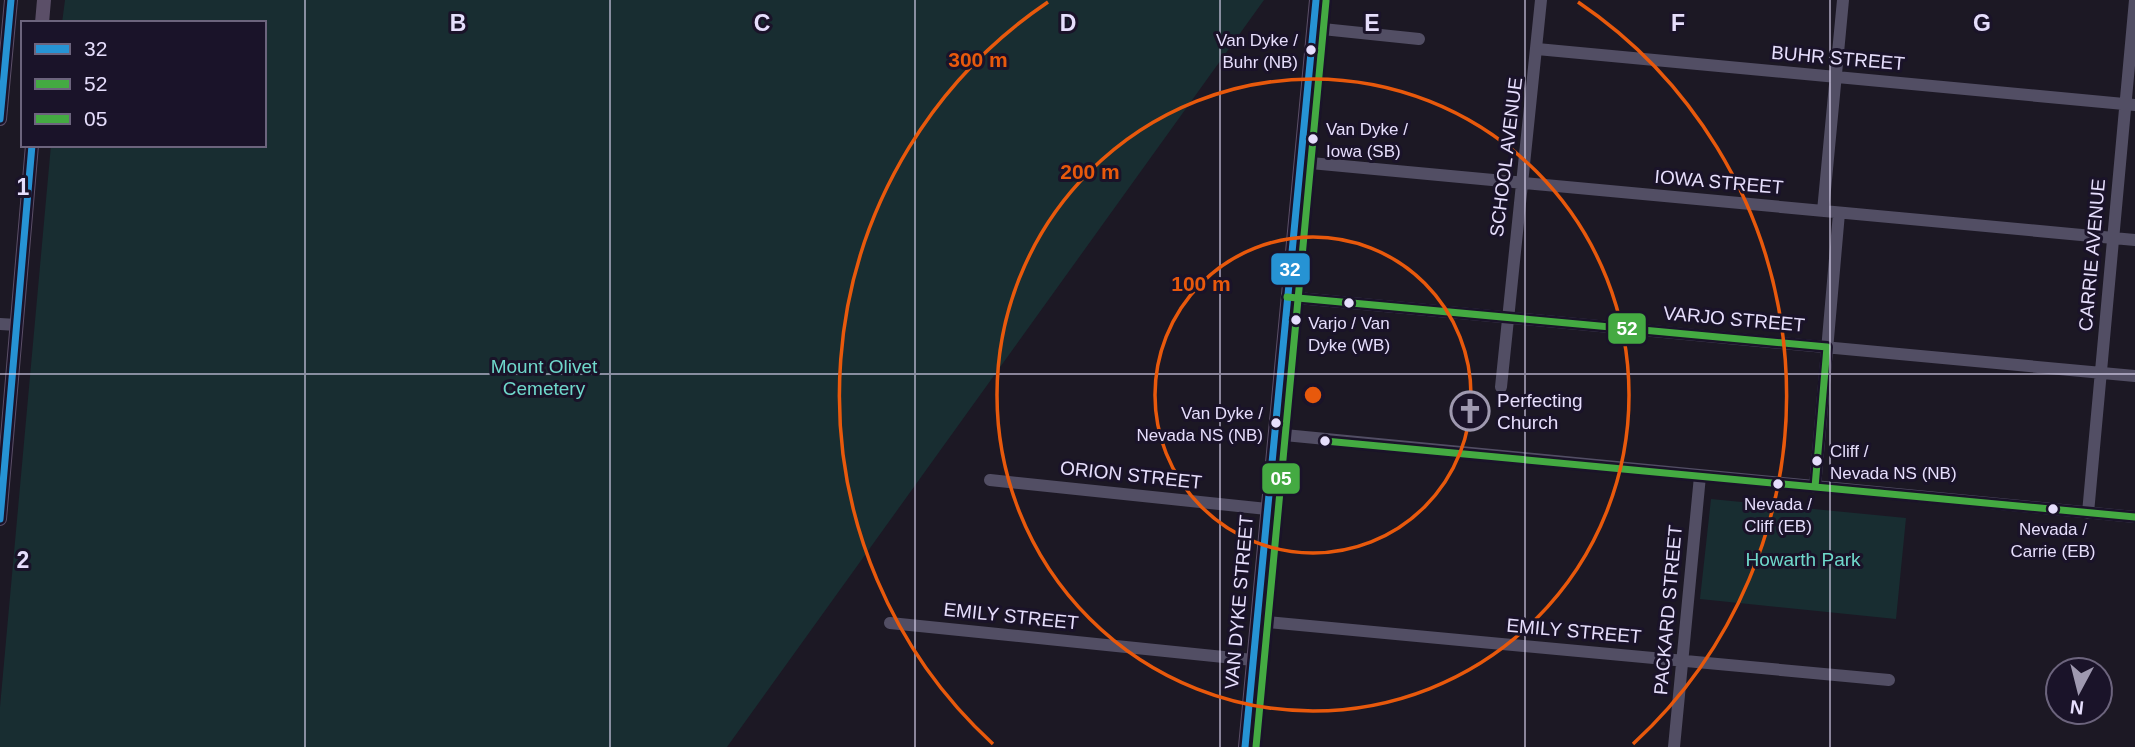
<svg xmlns="http://www.w3.org/2000/svg" width="2135" height="747" font-family="Helvetica,sans-serif">
<rect width="100%" height="100%" fill="#1c1824"/>
<path fill="#182d31" d="M65 0H1264L727 747H0V707L51 145H264V23H62Z
M1711 499 1906 518 1896 619 1700 599Z"/>
<g fill="none" stroke-linecap="round" stroke-linejoin="round">
<path stroke="#524e64" stroke-width="12" d="M1313 28 1419 39
M1537 49 2135 105
M1300 162 2135 240
M1823 211 1843 0
M1287 297 2135 376
M0 324 17 325
M1501 387 1541 0
M1274 434 2135 517
M990 480 1267 509
M1815 487 1839 213
M2088 513 2135 0
M1256 621 1889 680
M890 623 1253 660
M1674 747 1700 476"/>
<path stroke="#5b4f68" stroke-width="14" d="M42 23 44 0
M0 119 11 0
M0 519 32 145
M1245 747 1316 0"/>
<g stroke="#1a1329" stroke-width="12">
<path id="bus-1" d="M0 119 11 0
M0 519 32 145
M1245 747 1316 0"/>
</g>
<g stroke="#1a1329" stroke-width="12">
<path id="bus-2" d="M1287 297 1827 347 1815 487
M1325 441 2135 517"/>
</g>
<g stroke="#1a1329" stroke-width="12">
<path id="bus-3" d="M1256 747 1326 1"/>
</g>
<use href="#bus-1" stroke="#2693d4" stroke-width="7"/>
<use href="#bus-2" stroke="#44aa42" stroke-width="7"/>
<use href="#bus-3" stroke="#44aa42" stroke-width="7"/>
</g>
<path fill="none" stroke="#e6defc" stroke-width="2" stroke-opacity="0.55" d="M305 0V747M610 0V747M915 0V747M1220 0V747M1525 0V747M1830 0V747M0 374H2135"/>
<g fill="none" stroke="#e8590c" stroke-width="3.5">
<circle cx="1313" cy="395" r="158"/>
<circle cx="1313" cy="395" r="316"/>
<path d="M993 744A474 474 0 0 1 1048 2M1578 2A474 474 0 0 1 1633 744"/>
</g>
<defs>
<g id="church-ring" transform="scale(2.0125)"><circle r="9.5" fill="#1a1329" stroke="#9f99b0" stroke-width="1.5"/><path d="M-1.2-6h2.4v3.5h3.3v2.4h-3.3V6h-2.4V-.1h-3.3v-2.4h3.3Z" fill="#9f99b0"/></g>
</defs>
<g fill-rule="evenodd">
<use href="#church-ring" x="1470" y="411"/>
</g>
<g fill="#e6defc" stroke="#1a1329" stroke-width="2.5">
<circle cx="1311" cy="50" r="6"/>
<circle cx="1313" cy="139" r="6"/>
<circle cx="1349" cy="303" r="6"/>
<circle cx="1296" cy="320" r="6"/>
<circle cx="1276" cy="423" r="6"/>
<circle cx="1325" cy="441" r="6"/>
<circle cx="1817" cy="461" r="6"/>
<circle cx="1778" cy="484" r="6"/>
<circle cx="2053" cy="509" r="6"/>
</g>
<g text-anchor="middle" dominant-baseline="central" stroke-width="6" stroke-linejoin="round" paint-order="stroke">
<g font-size="17" fill="#e6defc" stroke="#1a1329">
<text x="1298" y="40" text-anchor="end">Van Dyke /<tspan x="1298" dy="22">Buhr (NB)</tspan></text>
<text x="1326" y="129" text-anchor="start">Van Dyke /<tspan x="1326" dy="22">Iowa (SB)</tspan></text>
<text x="1349" y="323">Varjo / Van<tspan x="1349" dy="22">Dyke (WB)</tspan></text>
<text x="1263" y="413" text-anchor="end">Van Dyke /<tspan x="1263" dy="22">Nevada NS (NB)</tspan></text>
<text x="1830" y="451" text-anchor="start">Cliff /<tspan x="1830" dy="22">Nevada NS (NB)</tspan></text>
<text x="1778" y="504">Nevada /<tspan x="1778" dy="22">Cliff (EB)</tspan></text>
<text x="2053" y="529">Nevada /<tspan x="2053" dy="22">Carrie (EB)</tspan></text>
</g>
<g font-size="19" fill="#e6defc" stroke="#1a1329">
<text transform="translate(1838 58) rotate(5)">BUHR STREET</text>
<text transform="translate(1506 157) rotate(-83)">SCHOOL AVENUE</text>
<text transform="translate(1719 182) rotate(5)">IOWA STREET</text>
<text transform="translate(2092 255) rotate(-85)">CARRIE AVENUE</text>
<text transform="translate(1734 319) rotate(5)">VARJO STREET</text>
<text transform="translate(1131 475) rotate(6)">ORION STREET</text>
<text transform="translate(1239 602) rotate(-85)">VAN DYKE STREET</text>
<text transform="translate(1668 610) rotate(-85)">PACKARD STREET</text>
<text transform="translate(1011 616) rotate(6)">EMILY STREET</text>
<text transform="translate(1574 631) rotate(5)">EMILY STREET</text>
</g>
<g font-size="19" fill="#6fd8cb" stroke="#1a1329">
<text x="544" y="366">Mount Olivet<tspan x="544" dy="22">Cemetery</tspan></text>
<text x="1803" y="559">Howarth Park</text>
</g>
<g font-size="19" fill="#e6defc" stroke="#1a1329" text-anchor="start">
<text x="1497" y="400">Perfecting<tspan x="1497" dy="22">Church</tspan></text>
</g>
</g>
<g font-size="23" text-anchor="middle" font-weight="bold" fill="#e6defc" stroke="#1a1329" stroke-width="6" stroke-linejoin="round" paint-order="stroke">
<text x="458" y="31">B</text>
<text x="762" y="31">C</text>
<text x="1068" y="31">D</text>
<text x="1372" y="31">E</text>
<text x="1678" y="31">F</text>
<text x="1982" y="31">G</text>
<text x="23" y="195">1</text>
<text x="23" y="568">2</text>
</g>
<circle cx="1313" cy="395" r="10" fill="#e8590c" stroke="#1a1329" stroke-width="3.5"/>
<g font-size="21" text-anchor="middle" font-weight="bold" fill="#e8590c" stroke="#1a1329" stroke-width="6" stroke-linejoin="round" paint-order="stroke">
<text x="978" y="67">300 m</text>
<text x="1090" y="179">200 m</text>
<text x="1201" y="291">100 m</text>
</g>
<g stroke="#1a1329" stroke-width="2.5">
<rect x="1270" y="252" width="41" height="34" rx="7" fill="#2693d4"/>
<rect x="1607" y="312" width="40" height="33" rx="7" fill="#44aa42"/>
<rect x="1261" y="462" width="40" height="33" rx="7" fill="#44aa42"/>
</g>
<g font-size="19" text-anchor="middle" font-weight="bold" fill="#fff">
<text x="1290" y="276">32</text>
<text x="1627" y="335">52</text>
<text x="1281" y="485">05</text>
</g>
<rect x="21" y="21" width="245" height="126" fill="#1a1329" stroke="#6c647d" stroke-width="2"/>
<rect x="35" y="44" width="35" height="10" fill="#2693d4" stroke="#6c647d" stroke-width="2"/>
<text x="84" y="56" font-size="21" fill="#e6defc">32</text>
<rect x="35" y="79" width="35" height="10" fill="#44aa42" stroke="#6c647d" stroke-width="2"/>
<text x="84" y="91" font-size="21" fill="#e6defc">52</text>
<rect x="35" y="114" width="35" height="10" fill="#44aa42" stroke="#6c647d" stroke-width="2"/>
<text x="84" y="126" font-size="21" fill="#e6defc">05</text>
<g transform="translate(2079 691) rotate(187)"><circle r="33" fill="#1a1329" stroke="#6c647d" stroke-width="2"/>
<path d="M0-5L12 26L0 18L-12 26Z" fill="#9f99b0"/>
<text y="-10" font-size="19" font-weight="bold" text-anchor="middle" fill="#e6defc">N</text>
</g>
</svg>
